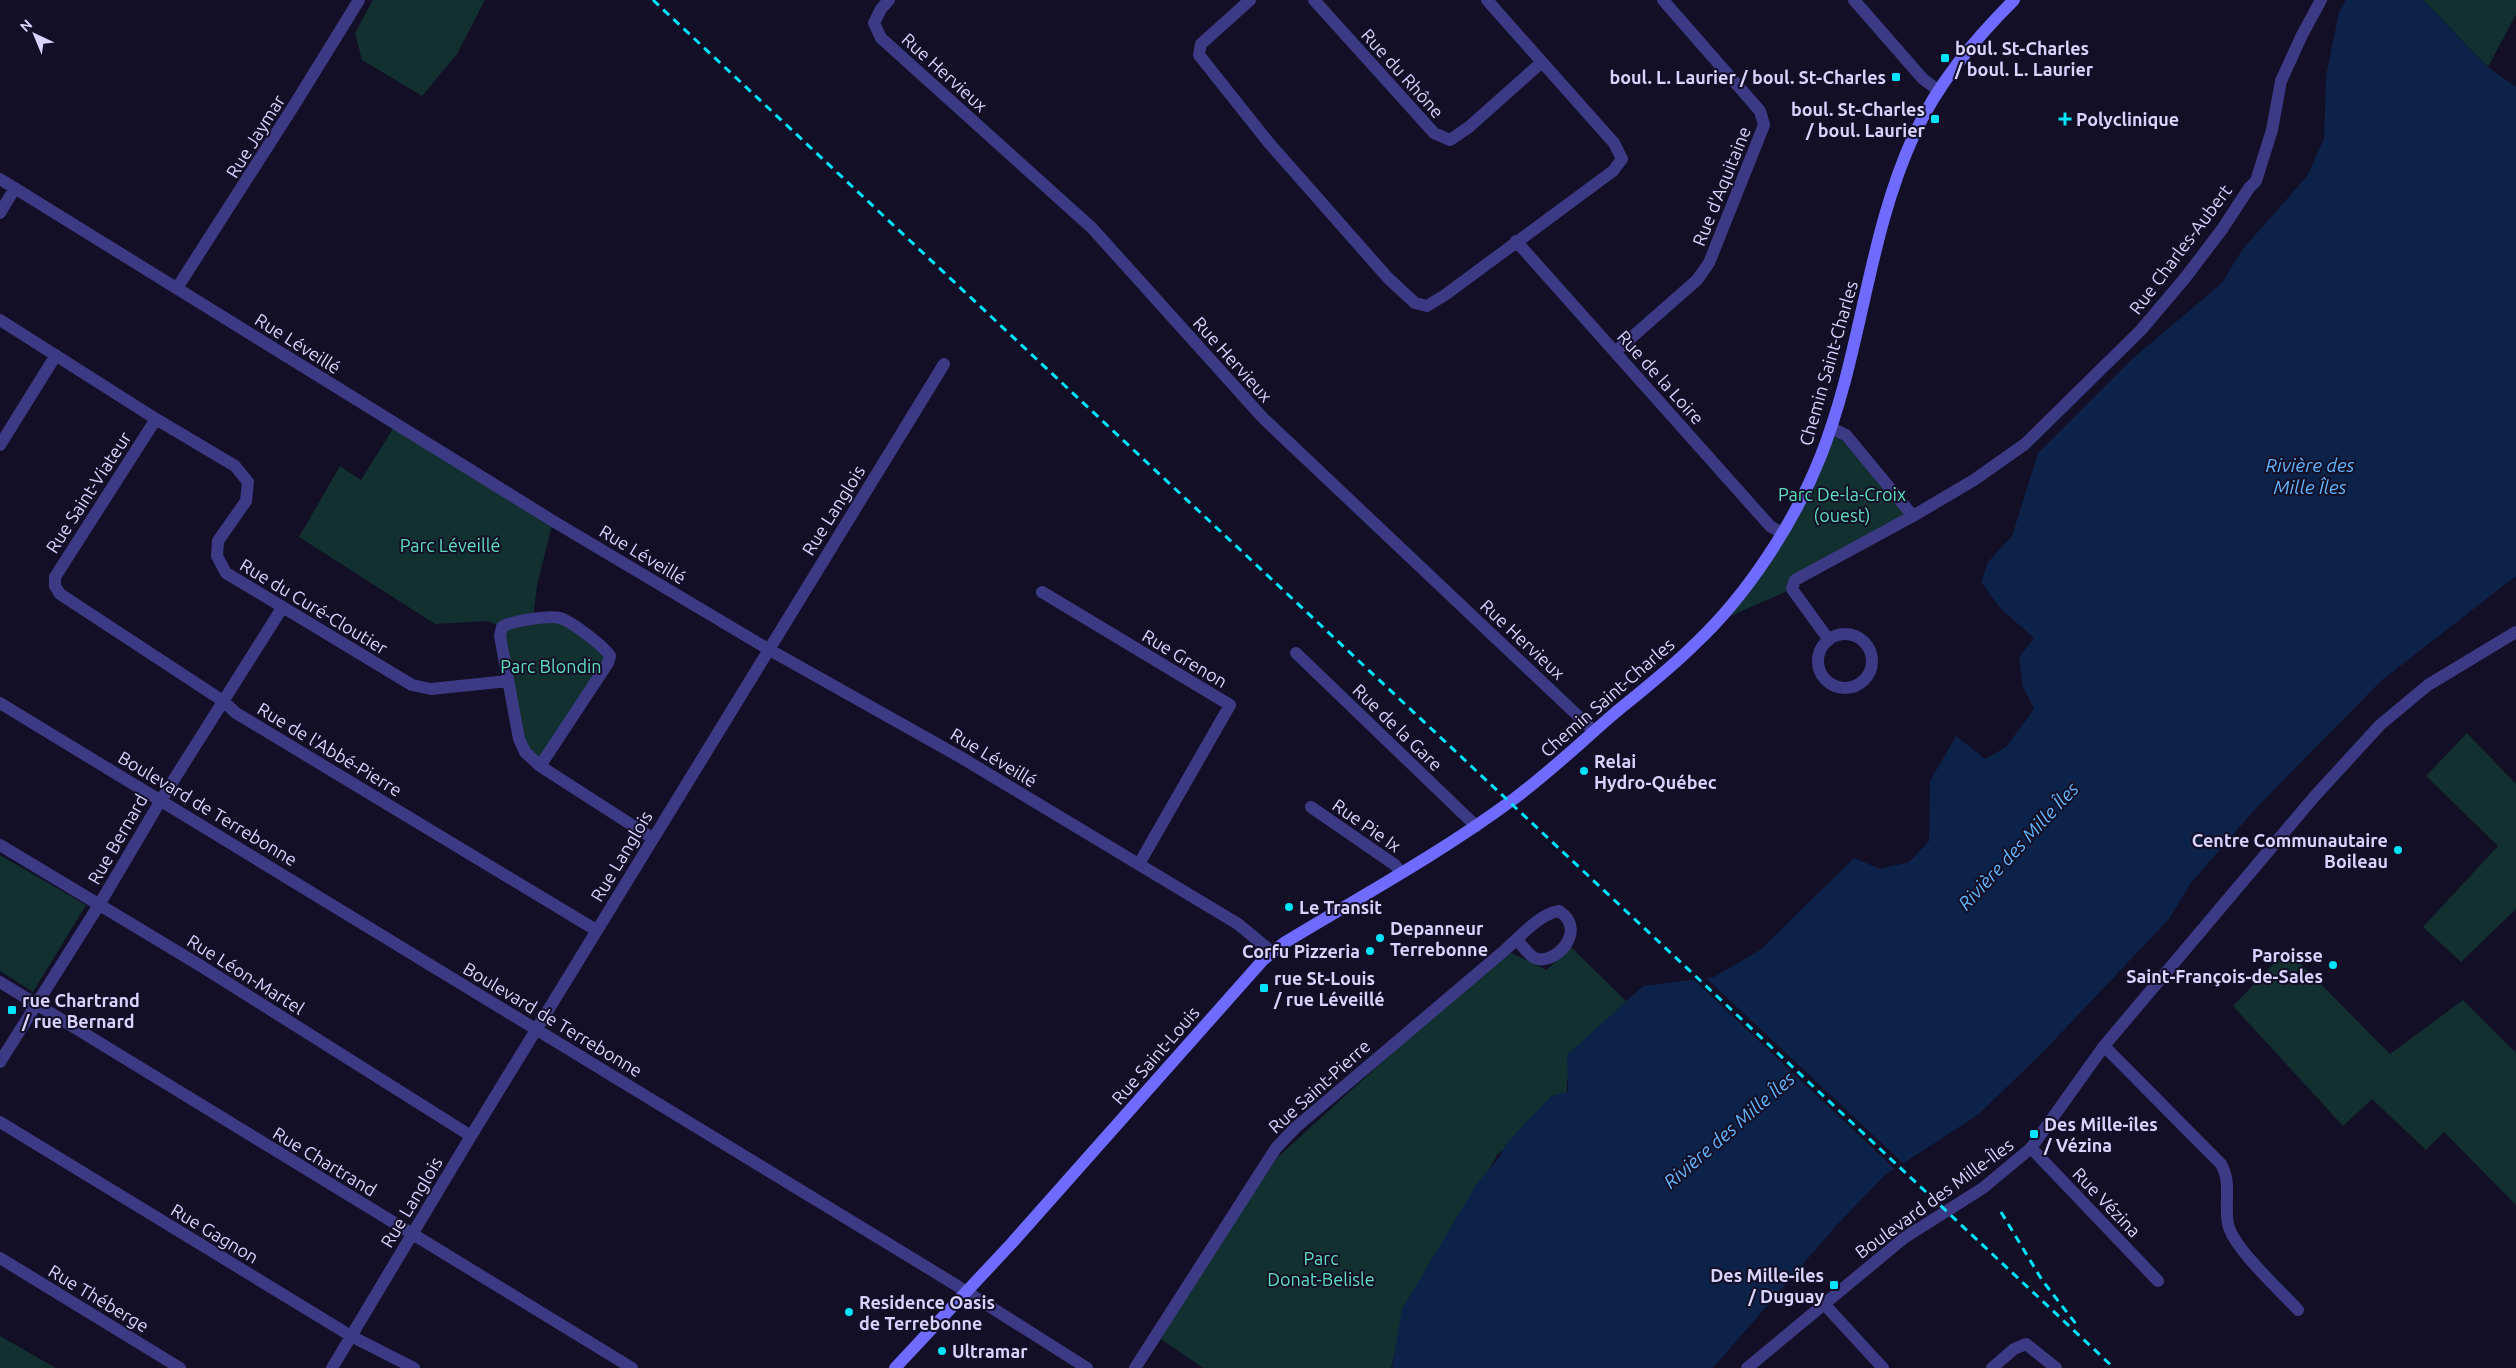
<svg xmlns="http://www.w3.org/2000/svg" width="2516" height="1368" font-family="Ubuntu,sans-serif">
<rect width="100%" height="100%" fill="#130f26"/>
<path fill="#12302f" d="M373 0H485L457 54 422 96 362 60 355 33Z
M2423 0H2516V14L2488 67Z
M396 424 553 521 537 585 533 619 560 618 610 656 540 766 525 752 502 627 488 621 435 624 299 537 340 466 361 480Z
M1831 428 1913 516 1792 589 1708 626 1757 570Z
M2467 733 2516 784V909L2461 962 2423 927 2498 846 2426 776Z
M0 855 86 905 33 992 0 971Z
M1570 946 1631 1006 1567 1080V1092L1497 1155 1401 1328 1391 1368H1203L1155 1335 1278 1157 1505 950 1547 970Z
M2291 954 2390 1054 2463 1000 2516 1053V1205L2444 1132 2426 1150 2372 1099 2343 1126 2233 1006 2282 955Z
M0 1336 56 1368H0Z"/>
<path fill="#0c2248" d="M2346 0H2423L2488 67 2516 87V576L2382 680 2257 807 2191 883 2169 919 2044 1051 1979 1114 1884 1176 1836 1226 1713 1368H1392L1402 1309 1476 1185 1500 1156 1506 1144 1551 1096 1568 1092 1567 1055 1643 986 1714 977 1760 950 1854 858 1880 869 1909 862 1929 841 1930 781 1956 736 1985 759 2006 747 2034 709 2023 687 2019 657 2034 638 2000 608 1981 582 1988 562 2012 536 2038 453 2132 359 2222 283 2242 250 2307 176 2324 139 2326 76 2339 12Z"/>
<path fill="#130f26" d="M1704 976 1905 1165 1897 1171 1691 977Z"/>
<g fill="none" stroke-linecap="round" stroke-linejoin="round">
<path stroke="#3d3a85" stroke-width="12" d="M889 0 881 9 874 23 881 38 1092 228 1263 418 1594 731
M1250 0 1201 44 1199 55 1269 143 1388 278 1415 303 1427 306 1445 295 1613 171 1622 159 1614 143 1487 0
M1314 0 1434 133 1450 140 1469 127 1542 62
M1854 0 1923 79 1938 90
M0 179 553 521 768 649 962 758 1238 924 1272 952
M0 213 15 188
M1516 241 1770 526 1782 533
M177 288 293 107 359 0
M0 320 156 419 235 466 248 482 246 501 218 541 217 556 226 573 412 685 431 689 508 681
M1615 352 1697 280 1709 263 1764 125 1760 111 1663 0
M156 419 55 577V586L60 594 223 701 236 713 596 930
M1831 428 1846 435 1913 516
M0 445 56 355
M1042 592 1230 705 1139 864
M1818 661a27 27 0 1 1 54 0a27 27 0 1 1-54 0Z
M1829 640 1792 589 1795 580 1913 516 1974 480 2025 444 2141 330 2185 278 2223 228 2249 188 2256 181 2272 130 2281 81 2302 35 2321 0
M1296 653 1476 826
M0 703 956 1285 1087 1368
M540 766 608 663 610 656C605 647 571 621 560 618 550 615 511 621 502 627L500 636 519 739 525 752 540 766 652 838
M1311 807 1395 865 1401 873
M0 845 201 966 471 1136
M0 982 632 1368
M2104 1046 2221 1164C2232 1183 2224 1203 2228 1224 2233 1248 2280 1290 2298 1310
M0 1062 99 905 161 800 282 608
M0 1122 351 1336 414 1368
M2031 1148 2158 1281
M0 1258 180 1368
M1825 1305 1883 1368
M332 1368 471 1136 944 364
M1135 1368 1276 1148 1295 1128 1505 950C1520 937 1539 914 1559 911 1590 931 1552 969 1533 957 1527 953 1522 945 1517 940
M1992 1368 2014 1349 2026 1344 2056 1368"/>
<path stroke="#3d3a85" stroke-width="12" d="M1747 1368 1904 1238 1983 1188 2031 1148 2104 1046 2314 797 2380 725 2428 685 2516 632"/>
<path stroke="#6f6bff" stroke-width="12" d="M895 1368 1011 1244 1263 960 1284 943C1360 897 1439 854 1511 801 1548 774 1581 742 1616 712 1643 690 1671 668 1696 643 1747 595 1794 523 1820 458 1862 353 1867 237 1914 135 1938 83 1974 40 2014 0"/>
<path stroke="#00e5ff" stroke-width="3" stroke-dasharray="8 6" stroke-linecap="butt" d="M653 0 2114 1368
M2001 1212 2042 1280 2076 1324"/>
</g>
<g fill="#00e5ff" stroke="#130f26" stroke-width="2">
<rect x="1940" y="53" width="10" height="10" rx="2.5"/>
<rect x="1891" y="72" width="10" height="10" rx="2.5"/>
<rect x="1930" y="114" width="10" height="10" rx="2.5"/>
<path d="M2062.5 111.5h5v5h5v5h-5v5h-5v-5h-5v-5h5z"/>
<circle cx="1584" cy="771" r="5"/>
<circle cx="2398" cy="850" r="5"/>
<circle cx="1289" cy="907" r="5"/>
<circle cx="1380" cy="938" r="5"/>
<circle cx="1370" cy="951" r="5"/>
<circle cx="2333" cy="965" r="5"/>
<rect x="1259" y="983" width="10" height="10" rx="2.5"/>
<rect x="7" y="1005" width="10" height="10" rx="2.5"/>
<rect x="2029" y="1129" width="10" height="10" rx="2.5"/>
<rect x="1829" y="1280" width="10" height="10" rx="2.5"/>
<circle cx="849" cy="1312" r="5"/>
<circle cx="942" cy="1351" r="5"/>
</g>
<g text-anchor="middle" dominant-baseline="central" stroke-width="4" stroke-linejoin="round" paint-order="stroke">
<g font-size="18" font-weight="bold" fill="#d9d4ff" stroke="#130f26" text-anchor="start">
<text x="1955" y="48">boul. St-Charles<tspan x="1955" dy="21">/ boul. L. Laurier</tspan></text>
<text x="1886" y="77" text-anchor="end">boul. L. Laurier / boul. St-Charles</text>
<text x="1925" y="109" text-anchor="end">boul. St-Charles<tspan x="1925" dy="21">/ boul. Laurier</tspan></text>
<text x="2076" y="119">Polyclinique</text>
<text x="1594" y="761">Relai<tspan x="1594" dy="21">Hydro-Québec</tspan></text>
<text x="2388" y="840" text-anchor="end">Centre Communautaire<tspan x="2388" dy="21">Boileau</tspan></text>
<text x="1299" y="907">Le Transit</text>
<text x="1390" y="928">Depanneur<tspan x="1390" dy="21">Terrebonne</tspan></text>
<text x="1360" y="951" text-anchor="end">Corfu Pizzeria</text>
<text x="2323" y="955" text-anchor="end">Paroisse<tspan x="2323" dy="21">Saint-François-de-Sales</tspan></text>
<text x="1274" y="978">rue St-Louis<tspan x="1274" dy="21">/ rue Léveillé</tspan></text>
<text x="22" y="1000">rue Chartrand<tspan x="22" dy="21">/ rue Bernard</tspan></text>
<text x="2044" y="1124">Des Mille-îles<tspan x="2044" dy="21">/ Vézina</tspan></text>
<text x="1824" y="1275" text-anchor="end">Des Mille-îles<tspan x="1824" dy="21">/ Duguay</tspan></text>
<text x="859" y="1302">Residence Oasis<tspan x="859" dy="21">de Terrebonne</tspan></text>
<text x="952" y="1351">Ultramar</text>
</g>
<g font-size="18" fill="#d9d4ff" stroke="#130f26">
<text transform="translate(945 72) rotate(42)">Rue Hervieux</text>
<text transform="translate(1403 73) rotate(48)">Rue du Rhône</text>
<text transform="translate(255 136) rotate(-58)">Rue Jaymar</text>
<text transform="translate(1721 186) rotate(-68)">Rue d'Aquitaine</text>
<text transform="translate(2180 249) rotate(-53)">Rue Charles-Aubert</text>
<text transform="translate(298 343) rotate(32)">Rue Léveillé</text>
<text transform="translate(1233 359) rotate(48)">Rue Hervieux</text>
<text transform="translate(1828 363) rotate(-74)">Chemin Saint-Charles</text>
<text transform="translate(1661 377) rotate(48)">Rue de la Loire</text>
<text transform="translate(88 492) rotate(-57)">Rue Saint-Viateur</text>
<text transform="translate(833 510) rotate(-58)">Rue Langlois</text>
<text transform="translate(643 554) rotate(31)">Rue Léveillé</text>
<text transform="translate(314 606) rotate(31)">Rue du Curé-Cloutier</text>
<text transform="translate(1523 639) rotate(43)">Rue Hervieux</text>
<text transform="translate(1185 658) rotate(31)">Rue Grenon</text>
<text transform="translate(1607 697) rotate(-41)">Chemin Saint-Charles</text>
<text transform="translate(1398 727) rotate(44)">Rue de la Gare</text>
<text transform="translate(330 749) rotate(31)">Rue de l'Abbé-Pierre</text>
<text transform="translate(994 757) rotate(31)">Rue Léveillé</text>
<text transform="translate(208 808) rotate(31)">Boulevard de Terrebonne</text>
<text transform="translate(1367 825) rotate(35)">Rue Pie Ix</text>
<text transform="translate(117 839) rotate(-60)">Rue Bernard</text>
<text transform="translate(621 856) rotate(-59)">Rue Langlois</text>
<text transform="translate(246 974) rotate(32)">Rue Léon-Martel</text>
<text transform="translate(553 1019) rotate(31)">Boulevard de Terrebonne</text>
<text transform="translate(1155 1055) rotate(-49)">Rue Saint-Louis</text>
<text transform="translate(1319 1086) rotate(-42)">Rue Saint-Pierre</text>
<text transform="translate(325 1161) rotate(31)">Rue Chartrand</text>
<text transform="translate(1934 1198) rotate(-36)">Boulevard des Mille-Îles</text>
<text transform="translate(411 1202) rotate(-59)">Rue Langlois</text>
<text transform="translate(2107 1202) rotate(46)">Rue Vézina</text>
<text transform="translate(215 1233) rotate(31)">Rue Gagnon</text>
<text transform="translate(99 1298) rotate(31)">Rue Théberge</text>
</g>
<g font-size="18" fill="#5fe0c0" stroke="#130f26">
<text x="1842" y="494">Parc De-la-Croix<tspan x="1842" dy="21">(ouest)</tspan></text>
<text x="450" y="545">Parc Léveillé</text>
<text x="551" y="666">Parc Blondin</text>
<text x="1321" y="1258">Parc<tspan x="1321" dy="21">Donat-Belisle</tspan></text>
</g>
<g font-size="19" font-style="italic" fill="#62b6ff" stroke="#130f26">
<text x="2310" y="465">Rivière des<tspan x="2310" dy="22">Mille Îles</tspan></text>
<text transform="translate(2018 846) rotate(-47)">Rivière des Mille Îles</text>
<text transform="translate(1729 1130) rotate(-41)">Rivière des Mille Îles</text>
</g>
</g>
<g transform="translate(35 35) rotate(316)" stroke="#130f26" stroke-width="4" paint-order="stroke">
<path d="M0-4L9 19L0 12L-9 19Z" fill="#d9d4ff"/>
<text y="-8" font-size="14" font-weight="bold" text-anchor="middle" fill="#d9d4ff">N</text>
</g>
</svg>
